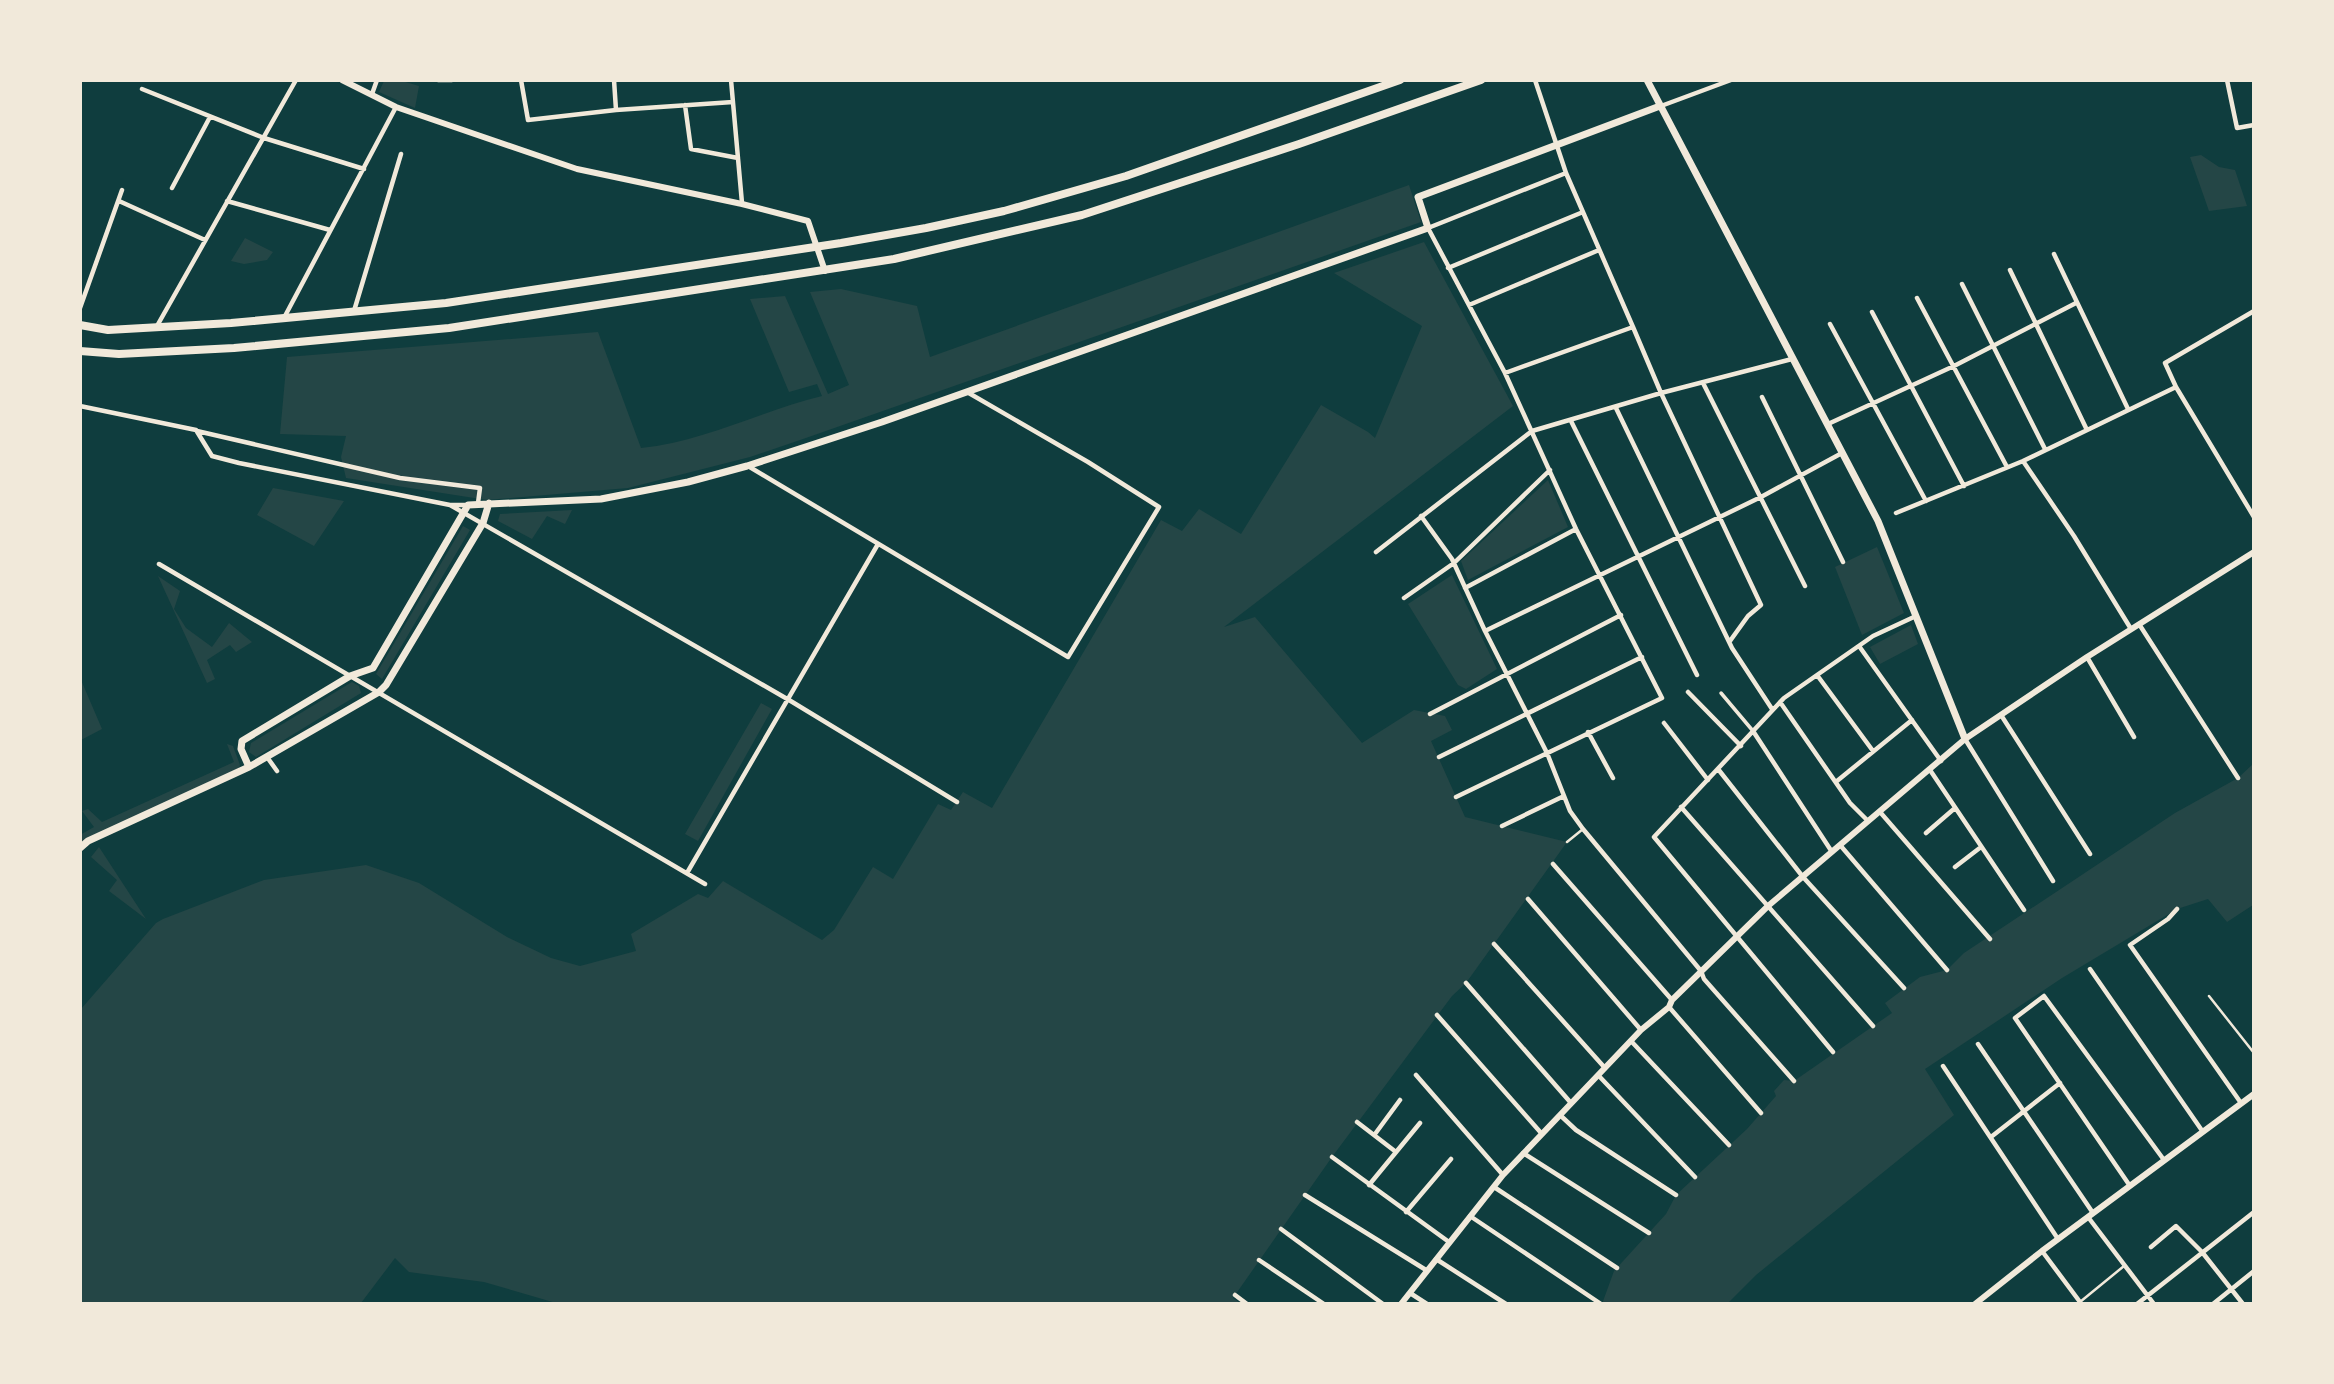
<svg xmlns="http://www.w3.org/2000/svg" width="2334" height="1384" font-family="Mulish,sans-serif">
<rect width="100%" height="100%" fill="#0f3d3e"/>
<path fill="#244646" d="M384 81H402L419 86 415 108 379 92Z
M2201 155 2219 167 2235 170 2247 206 2209 211 2190 157Z
M1409 185 1421 222 803 439 750 457 628 488 487 500 346 478 341 457 346 436 280 434 287 357 598 332 641 448C703 442 761 411 822 396L817 384 789 392 750 299 785 296 828 394 849 385 810 292 841 289 917 306 930 357Z
M245 238 273 252 267 260 244 264 231 261Z
M1424 242 1513 406 1224 627 1255 617 1362 743 1414 710 1445 716 1452 730 1431 741 1465 817 1567 842 1466 983 1452 996 1332 1157 1233 1298 1240 1303H556L484 1282 409 1272 395 1258 361 1303 81 1304V1009L156 923 163 919 264 880 366 865 419 883 507 937 551 958 580 966 636 951 631 934 698 894 708 898 723 881 822 940 834 930 873 867 893 879 938 804 951 810 963 792 992 808 1161 520 1182 531 1199 509 1241 534 1321 405 1368 432 1375 438 1422 326 1334 273Z
M1548 480 1568 527 1468 580 1461 561Z
M273 488 344 501 314 546 257 515Z
M572 510 565 524 547 516 532 539 498 521 500 514Z
M463 526 470 530 382 679 376 674Z
M1877 547 1904 613 1862 635 1835 567Z
M1452 575 1497 669 1466 689 1458 685 1408 604Z
M158 576 180 591 174 609 186 628 212 647 229 623 252 642 236 652 230 645 207 660 215 679 207 683Z
M1911 625 1918 644 1880 664 1870 647Z
M81 680 102 729 81 740H80Z
M352 682 359 686 361 693 256 757 249 752 251 743Z
M761 703 772 709 698 841 685 834Z
M227 744 233 746 240 765 239 768 81 842 80 835 94 827 82 811 88 809 102 822 234 762Z
M2253 764V905L2227 922 2208 899 2177 909 2062 978 1925 1069 1954 1115 1756 1275 1728 1303 1602 1304 1614 1271 1666 1214 1676 1195 1747 1129 1776 1096 1774 1091 1784 1080 1794 1081 1892 1013 1885 1003 1920 977 1947 970 1964 953 2175 813 2238 778Z
M99 847 146 919 109 891 117 880 91 857Z"/>
<g fill="none" stroke-linecap="round" stroke-linejoin="round">
<path stroke="#f1e9da" stroke-width="2.5" d="M1567 842 1583 829
M2209 996 2254 1053
M2080 1302 2124 1266"/>
<path stroke="#f1e9da" stroke-width="3.5" d="M1721 693 1753 731"/>
<path stroke="#f1e9da" stroke-width="4.5" d="M438 80H452
M521 80 528 120 616 110 733 102
M614 80 616 110
M731 80 742 203
M1535 80 1566 173 1633 327 1661 393 1761 605 1748 616 1730 641
M2227 80 2237 128 2254 125
M142 89 264 138 364 169
M372 94 377 80
M685 105 691 149 738 158
M1661 106 1731 80
M172 188 210 117
M119 201 205 240
M227 201 330 230
M2054 254 2128 409
M1448 268 1583 212
M2010 270 2086 428
M1962 284 2045 449
M1917 298 2007 467
M1469 305 1599 250
M80 308 122 190
M354 311 401 154
M2254 311 2165 363 2176 387 2254 517
M1872 312 1964 486
M285 316 396 107
M1830 324 1926 501
M157 326 296 80
M1505 373 1633 327
M1703 383 1805 586
M1762 397 1843 562
M80 406 196 430 212 456 239 463 450 505H467
M1616 408 1732 648 1772 709
M1571 421 1697 675
M1828 424 1954 366 2076 303
M197 431 400 478 480 488 478 503
M2023 461 2074 536 2131 629
M748 466 1068 657 1159 507 1088 462 967 392
M450 505 789 700 957 802
M1896 513 2023 461 2176 387
M1421 516 1452 559 1485 631 1547 753 1570 811 1583 829 1701 971 1704 979 1794 1081
M1376 552 1532 431 1661 393 1792 359
M159 564 705 884
M1465 588 1576 529
M1404 598 1454 563 1550 470
M2139 624 2238 778
M1485 631 1761 497 1842 453
M1859 646 1941 761
M2087 657 2134 737
M1817 675 1873 751
M1688 692 1741 746
M1780 702 1850 803 1868 821
M1430 714 1621 615
M2001 715 2090 854
M1664 723 1708 780
M1753 731 1832 852
M1588 732 1613 778
M1965 739 2053 881
M267 757 277 771
M1439 757 1642 657
M1718 769 1803 877 1904 988
M1930 770 2024 910
M1837 781 1912 720
M1456 797 1662 698 1576 529 1505 373 1428 228 1566 173
M1681 807 1873 1026
M1880 812 1990 939
M1502 826 1564 796
M1926 833 1955 808
M1840 845 1947 970
M1553 864 1672 1000
M1955 867 1981 847
M687 873 878 544
M1528 899 1641 1030
M2177 909 2168 919 2130 945 2241 1103
M1494 944 1605 1068
M2090 969 2203 1132
M1466 983 1571 1103
M1669 1007 1761 1113
M1437 1015 1542 1134
M1631 1041 1729 1145
M1978 1044 2093 1213
M1833 1052 1654 837 1784 698 1873 636 1916 616
M1943 1066 2058 1239
M1416 1075 1503 1175
M1598 1075 1695 1177
M1560 1115 1576 1130 1676 1195
M1357 1122 1396 1152
M1375 1134 1400 1100
M1991 1137 2060 1083
M1523 1153 1649 1233
M1332 1157 1449 1242
M1369 1185 1420 1123
M2130 1186 2015 1018 2044 996 2164 1160
M1494 1187 1617 1268
M1305 1195 1426 1270
M1406 1212 1451 1159
M1470 1216 1601 1304
M2088 1217 2154 1304
M1281 1229 1383 1304
M2151 1247 2176 1226 2202 1252 2243 1304
M2042 1251 2080 1302
M1436 1259 1506 1304
M1259 1260 1324 1304
M1410 1293 1427 1304
M1235 1295 1247 1304
M2137 1304 2254 1212
M2213 1304 2254 1271"/>
<path stroke="#f1e9da" stroke-width="6" d="M342 80 396 107 577 169 742 204 808 221 825 271
M1401 1304 1503 1175 1641 1030 1669 1007 1672 1000 1768 906 1965 739 2087 657 2254 552
M1975 1304 2042 1251 2254 1094"/>
<path stroke="#f1e9da" stroke-width="7" d="M1647 80 1878 521 1965 739
M249 767 241 749 242 741 350 676 373 668 468 505 601 499 688 482 747 466 882 422 1428 228 1418 197 1660 106
M80 848 88 841 249 767 379 692 386 685 483 523 489 503"/>
<path stroke="#f1e9da" stroke-width="8" d="M80 325 108 330 231 323 446 303 841 243 926 228 1004 211 1126 176 1400 80
M80 351 119 354 234 348 449 328 894 259 1082 215 1299 144 1481 80"/>
</g>
<rect width="2334" height="1384" fill="none" stroke="#f1e9da" stroke-width="164"/>
</svg>
